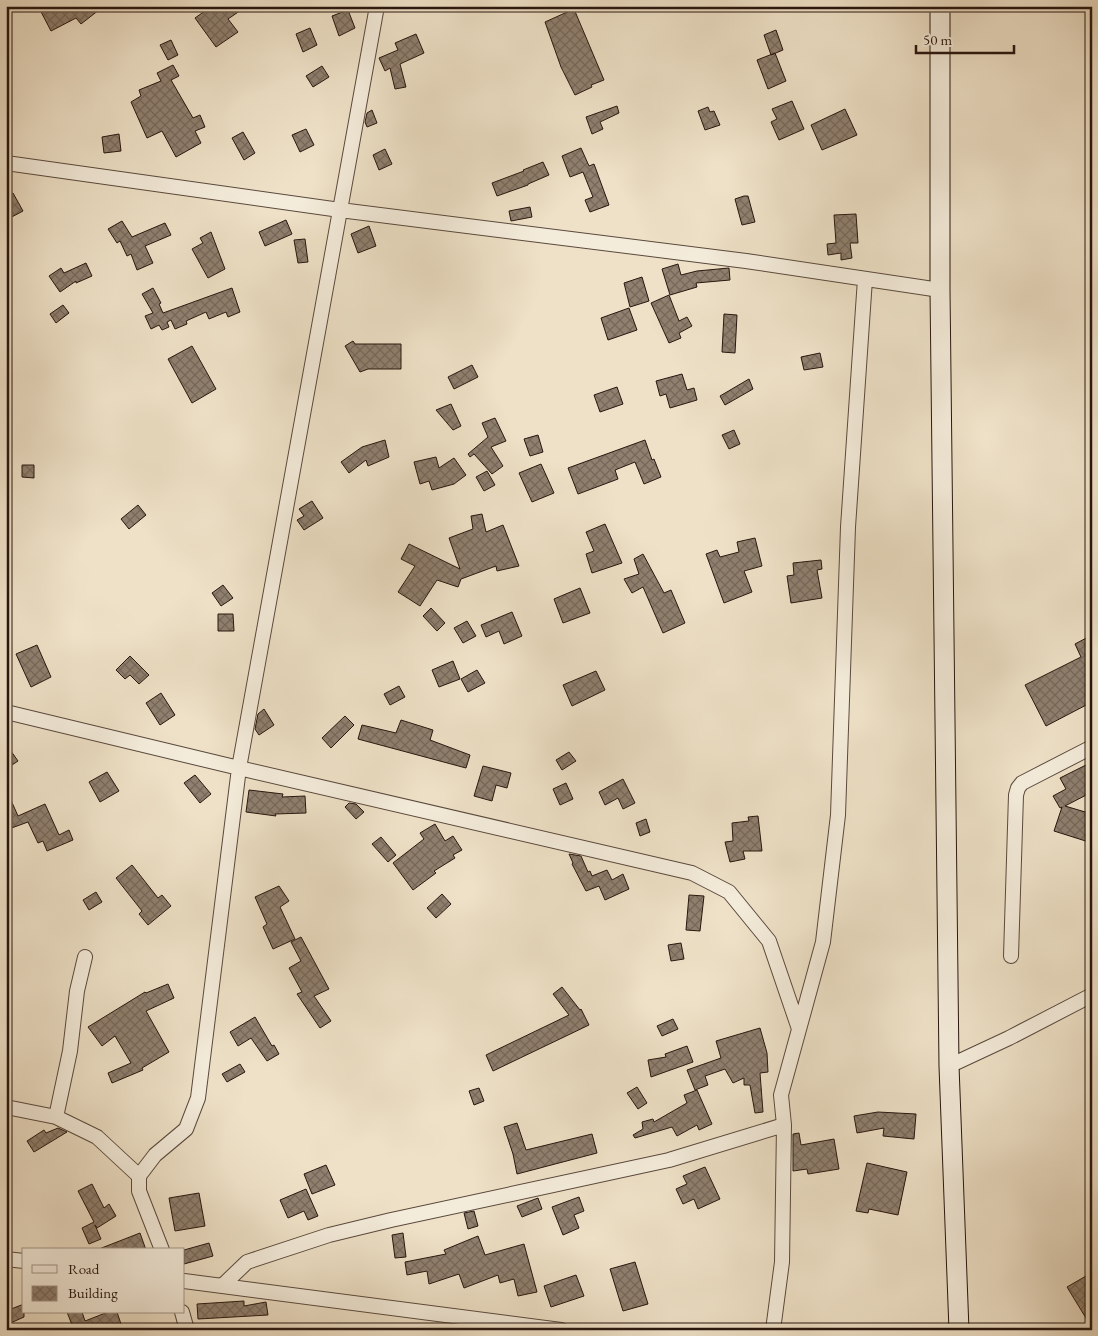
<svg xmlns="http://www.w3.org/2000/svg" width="1098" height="1336" font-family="'EB Garamond',serif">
<defs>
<pattern id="building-cross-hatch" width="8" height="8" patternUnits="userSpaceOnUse" patternTransform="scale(1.25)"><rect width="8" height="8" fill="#8f806f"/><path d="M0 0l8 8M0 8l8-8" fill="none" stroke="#75685a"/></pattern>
</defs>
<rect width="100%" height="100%" fill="#eee1c7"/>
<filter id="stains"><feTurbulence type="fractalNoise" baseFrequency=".004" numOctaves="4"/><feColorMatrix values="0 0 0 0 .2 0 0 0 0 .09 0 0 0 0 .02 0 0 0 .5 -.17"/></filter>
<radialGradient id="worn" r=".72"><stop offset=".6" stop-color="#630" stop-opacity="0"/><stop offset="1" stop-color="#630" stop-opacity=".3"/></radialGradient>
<path fill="url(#building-cross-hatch)" stroke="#28160f" d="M38 6H104L81 24 76 18 51 31Z
M212 6H247L228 19 238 32 216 47 195 18Z
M574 9 604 80 591 85 592 87 575 95 561 67 545 22Z
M348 10 355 28 339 36 332 16Z
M310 28 317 45 303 52 296 34Z
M776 30 783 50 771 55 764 35Z
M416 34 424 53 400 64 406 87 395 89 390 68 385 71 379 58 398 50 395 43Z
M171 40 178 55 168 60 160 45Z
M775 53 786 81 768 89 757 60Z
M173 65 179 76 171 80 193 118 200 115 205 127 195 131 201 143 176 157 162 131 147 138 131 102 141 96 139 90 161 81 157 73Z
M322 66 329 77 313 87 306 76Z
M792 101 804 129 779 140 771 122 777 119 772 109Z
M617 106 619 113 600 122 603 129 592 134 586 117Z
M708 107 710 112 714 111 720 125 705 130 698 111Z
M845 109 857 135 822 150 811 125Z
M372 110 377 123 367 127 365 122 367 113Z
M306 129 314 145 300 152 292 135Z
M243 132 255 153 244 160 232 138Z
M119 134 121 151 104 153 102 137Z
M581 148 589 166 594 164 609 205 590 212 585 200 593 197 583 172 570 177 562 156Z
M385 149 392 164 379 170 373 155Z
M543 162 549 175 528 184V185L497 196 492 183 524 171 523 170Z
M13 193 23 211 6 220V197Z
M744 196H748L755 222 742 225 735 199Z
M530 207 532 217 511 221 509 211Z
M856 214 858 243H850L852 258 841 260V253L828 255 827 244 836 243 834 215Z
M286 220 292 234 265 246 259 232Z
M122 221 132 237 165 223 171 235 145 246 153 263 137 270 131 254 127 256 120 241 117 243 108 229Z
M369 226 376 246 358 253 351 234Z
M211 232 225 269 208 278 192 249 203 243 200 238Z
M305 239 308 262 298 263 294 240Z
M86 263 92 276 76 283V281L60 292 49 276 61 268 64 273Z
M678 264 681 275 697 271 729 268 730 280 696 283 697 287 670 295 662 269Z
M642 277 649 301 630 307 624 283Z
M153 288 161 303 159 304 163 313 232 288 240 312 228 317 226 312 209 319 206 312 186 321 187 324 175 329 171 320 167 322 169 327 162 330 159 325 151 329 145 316 153 313 142 294Z
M669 295 679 321 687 317 692 326 679 333 681 338 669 343 651 303Z
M63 305 69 313 56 323 50 314Z
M629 308 637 330 608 340 601 318Z
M724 314 737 315 735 353 722 352Z
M353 341 355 344H401V369H368L360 372 345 346Z
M192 346 216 389 192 403 168 359Z
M820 353 823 367 804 370 801 357Z
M472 365 478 377 454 389 448 377Z
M682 374 687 390 694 388 697 400 670 408 666 394 660 396 656 381Z
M749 379 753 389 725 405 720 396Z
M617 387 623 404 600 412 594 395Z
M451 404 461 426 453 430 436 410Z
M495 418 506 441 491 447 503 466 492 474 474 454 470 457 468 454 488 437 482 423Z
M734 430 740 444 729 449 722 435Z
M538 435 543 452 530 456 524 439Z
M385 440 389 457 368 466 366 460 349 473 341 462 362 447Z
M645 440 652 460 654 459 661 477 644 484 635 462 615 470 618 479 578 494 568 468Z
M436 457 439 468 454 458 466 475 454 484 432 490 429 481 420 484 414 462Z
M541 464 554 493 532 502 519 473Z
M22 465H34V478L22 477Z
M487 471 495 485 484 491 476 477Z
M312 501 323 518 304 530 297 520 304 516 299 509Z
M138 505 146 515 129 529 121 519Z
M482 514 486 532 503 525 519 566 497 571 496 566 461 579 458 587 437 580 420 606 398 592 415 566 401 559 409 544 460 569 449 538 473 529 471 516Z
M605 524 622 563 592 573 586 554 594 551 586 532Z
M755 538 762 566 744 571 752 592 724 603 706 554 717 550 720 557 739 552 737 542Z
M643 554 664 593 671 590 685 623 663 633 643 587 632 593 624 579 639 574 634 559Z
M821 560 822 569 817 570 822 598 791 603 787 576 794 575 793 563Z
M223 585 233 598 221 606 212 593Z
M580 588 590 613 563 623 554 599Z
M431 608 445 623 437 631 423 616Z
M512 612 522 636 504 644 499 631 486 637 481 625Z
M218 614H233L234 631H218Z
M467 621 476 636 463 643 454 628Z
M1092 635V702L1046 726 1025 685 1081 657 1075 644Z
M37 645 51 677 31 687 16 654Z
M130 656 149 675 139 684 130 675 125 679 116 670Z
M453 661 460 679 439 687 432 670Z
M477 670 485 683 468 692 461 679Z
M596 671 605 690 572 706 563 685Z
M399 686 405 697 390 705 384 694Z
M161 693 175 715 160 725 146 703Z
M264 709 274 725 259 735 255 729 258 714Z
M345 716 354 725 331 748 322 738Z
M401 720 433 730 430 740 470 755 466 768 358 739 362 725 396 733Z
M6 744 18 761 6 769Z
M569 752 576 761 562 770 556 760Z
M1092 762V792L1065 806 1092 814V843L1054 831 1062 807 1060 808 1053 796 1066 789 1060 778Z
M483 766 511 773 507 788 496 785 492 801 474 796Z
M107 772 119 791 100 802 89 782Z
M195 775 211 794 200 803 184 783Z
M623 779 635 803 623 809 618 798 605 805 599 792Z
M566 783 573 799 560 805 553 789Z
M6 789 18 816 45 804 59 835 69 830 73 840 47 851 43 841 38 843 28 822 6 830Z
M249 790 283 794 282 797 305 796 306 813 275 814 276 816 246 812Z
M349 803 356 804 364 812 356 819 345 807Z
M758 816 762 851H743L745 859 730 862 725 842 733 841 732 823 749 821 748 817Z
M646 819 650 832 640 836 636 823Z
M435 824 445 841 453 836 462 850 453 855 455 858 434 871 436 873 413 890 393 863 424 839 420 833Z
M381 837 396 855 388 862 372 844Z
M569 854 581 856 588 872 590 871 592 876 607 870 612 880 623 874 629 889 605 900 599 886 586 891 572 864 573 863Z
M132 865 158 898 162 895 171 906 148 925 139 914 142 911 116 878Z
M279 886 289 901 280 907 295 939 273 949 263 927 267 924 255 897Z
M96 892 102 902 89 910 83 900Z
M442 894 451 904 436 918 427 908Z
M689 895 704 896 700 931 686 930Z
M301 937 329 989 314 996 331 1021 320 1028 297 994 302 992 289 968 301 961 291 942Z
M681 943 684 959 671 961 668 945Z
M168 984 174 998 146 1011 169 1052 142 1068 143 1070 112 1083 108 1073 131 1063 115 1036 102 1046 88 1027 145 992 146 993Z
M562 987 580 1010 581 1009 589 1025 493 1071 486 1055 569 1015 553 994Z
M255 1017 272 1046 274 1045 279 1054 267 1061 251 1038 238 1046 230 1032Z
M673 1019 678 1029 662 1036 657 1026Z
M760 1028 767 1053 768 1072 760 1073 763 1112 755 1113 750 1085H744V1078L733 1083 725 1069 705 1076 708 1085 695 1090 687 1070 721 1058 716 1041Z
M687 1046 693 1062 651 1077 648 1060 666 1057 665 1054Z
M240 1064 245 1072 227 1082 222 1074Z
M637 1087 647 1103 638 1109 627 1093Z
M479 1088 484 1101 474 1105 469 1091Z
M697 1090 712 1124 699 1130 697 1125 677 1136 672 1127 635 1138 633 1135 643 1129 642 1122 653 1119 654 1122 687 1103 684 1095Z
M878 1112 916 1114 914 1139 883 1136 884 1128 857 1133 854 1116Z
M517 1123 526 1150 592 1134 597 1153 517 1174 513 1154 504 1127Z
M58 1128 67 1132 34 1152 27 1141 44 1130 46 1133Z
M799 1133 801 1145 834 1139 839 1169 808 1174 807 1169 793 1171V1134Z
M867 1163 907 1172 898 1215 869 1209 868 1213 856 1211Z
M326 1165 335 1185 312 1194 304 1174Z
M705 1167 720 1199 698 1209 694 1199 683 1204 676 1189 687 1184 683 1176Z
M92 1184 104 1208 109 1204 116 1216 97 1228 95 1225 101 1239 89 1244 82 1228 94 1222 78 1191Z
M306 1189 318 1216 308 1220 304 1211 288 1218 280 1200Z
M199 1193 205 1226 175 1231 169 1198Z
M579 1197 584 1211 574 1215 579 1228 563 1235 552 1207Z
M538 1198 542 1209 522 1217 517 1206Z
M474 1211 478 1226 468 1229 464 1213Z
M140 1233 146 1250H99V1249Z
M403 1233 406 1257 395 1258 392 1235Z
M478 1236 485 1255 524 1244 537 1292 518 1296 514 1279 500 1283 498 1275 464 1288 459 1274 429 1284 427 1271 407 1275 405 1262 446 1254 444 1250Z
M209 1243 213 1256 184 1264V1250Z
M635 1262 648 1304 623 1311 610 1269Z
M576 1275 584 1296 551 1307 544 1286Z
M1086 1276 1092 1284V1328L1067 1287Z
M244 1301V1306L266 1302 268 1315 198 1319 197 1304Z
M24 1304V1317L6 1325V1311Z
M67 1312H82L85 1321 108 1312H117L123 1330H63V1328L72 1325Z"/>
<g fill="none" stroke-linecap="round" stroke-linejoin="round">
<g stroke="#5a493d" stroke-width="16">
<path id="street" d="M6 163 340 210 746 261 940 290
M6 712 239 768 692 873 729 892 769 941 799 1029
M1011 956 1016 795 1018 788 1022 783 1092 747
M949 1066 1009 1038 1092 995
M6 1107 56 1117 97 1137 139 1176
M56 1117 70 1051 77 991 85 957
M162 1250 139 1191V1176L155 1155 186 1129 198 1098 239 768 377 6
M6 1259 24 1261
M184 1281 561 1330
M222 1286 247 1262 329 1235 391 1220 669 1160 784 1125
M182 1312 187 1330
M773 1330 782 1262 784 1125 781 1095 823 942 838 815 848 527 865 279"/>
</g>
<g stroke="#28160f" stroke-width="21">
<path id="secondary" d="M940 6V290L949 1066 959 1330"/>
</g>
<use href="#street" stroke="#f4ecdb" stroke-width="14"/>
<use href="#secondary" stroke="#f4ecdb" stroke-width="19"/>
</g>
<rect width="1098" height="1336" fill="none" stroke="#eee1c7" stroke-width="25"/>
<rect x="8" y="8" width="1083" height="1321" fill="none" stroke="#28160f" stroke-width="2.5"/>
<rect x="12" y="12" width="1073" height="1311" fill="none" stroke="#28160f"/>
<rect x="22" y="1248" width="162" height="65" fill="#f4ecdb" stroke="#a29689"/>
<rect x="32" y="1265" width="25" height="8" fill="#f4ecdb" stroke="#a29689"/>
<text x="68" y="1274" font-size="15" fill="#28160f">Road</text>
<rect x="32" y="1286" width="25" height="15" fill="url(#building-cross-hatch)" stroke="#a29689"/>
<text x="68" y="1298" font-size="15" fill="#28160f">Building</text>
<path d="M916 45v8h98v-8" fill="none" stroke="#28160f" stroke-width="2.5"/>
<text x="923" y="45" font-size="15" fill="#28160f" stroke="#f4ecdb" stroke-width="4" paint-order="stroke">50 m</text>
<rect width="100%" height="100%" filter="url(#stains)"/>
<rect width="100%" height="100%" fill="url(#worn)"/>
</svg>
